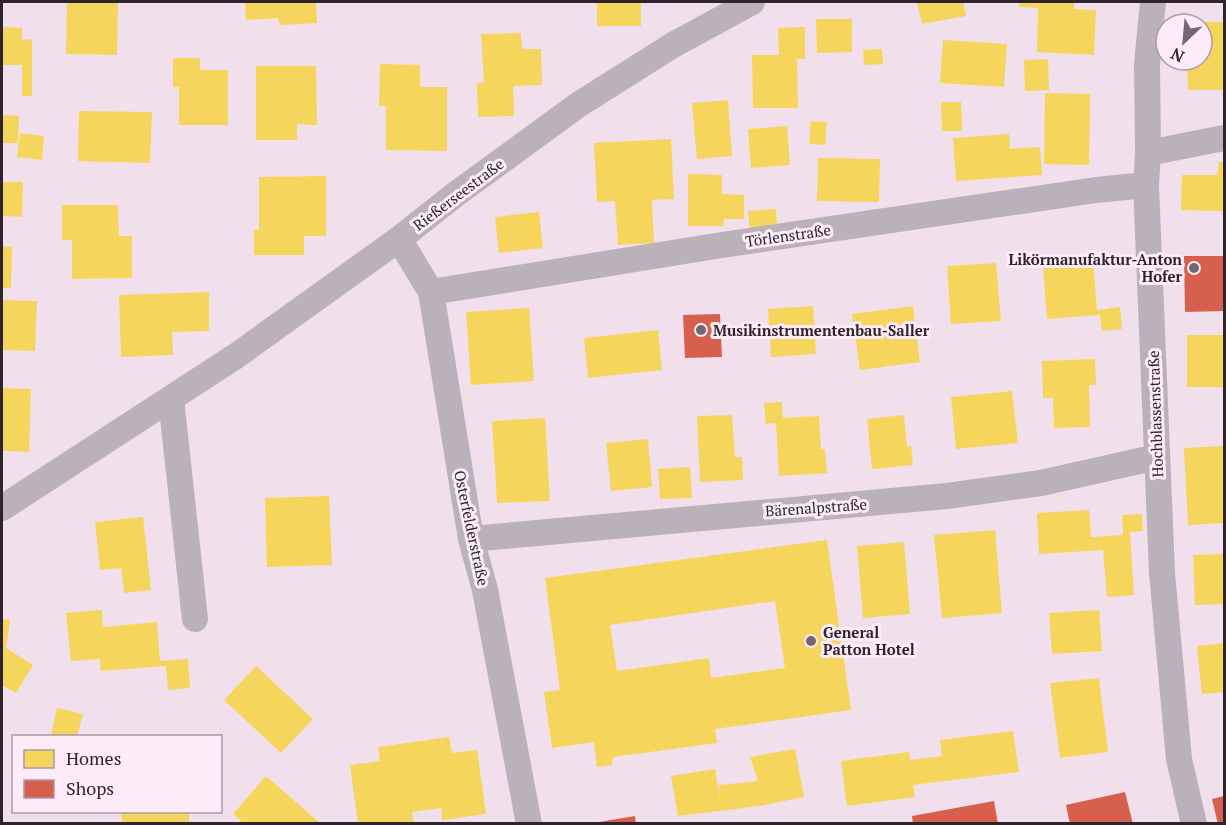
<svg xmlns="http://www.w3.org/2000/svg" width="1226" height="825" font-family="'PT Serif',serif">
<rect width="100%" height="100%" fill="#f1e0eb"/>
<path fill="#f6d55c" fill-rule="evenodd" d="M67 2H118L117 55 66 54Z
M245 2H316L317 23 280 25 278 18 246 20Z
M597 2H641V26H597Z
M917 2H963L966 16 922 24Z
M1020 2H1074V9L1096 10 1094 55 1037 52 1038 8 1019 7Z
M816 19H852V52L817 53Z
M1202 22H1224V90H1188L1187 60H1202Z
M2 27 22 28V40L32 39V96H22V65H2Z
M805 27V59H797L798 108H753L752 55H779L778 28Z
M521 33 522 49H541L542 85 513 86 514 116 478 117 477 83H484L481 34Z
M943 40 1007 44 1004 87 940 83Z
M882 49 883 64 864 65 863 50Z
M173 58H200V70H228V125H179V87H173Z
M1048 59 1049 90 1025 91 1024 60Z
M380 64 420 65V87H447V151L386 150V106H379Z
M256 66H316L317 125 297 124V140H256Z
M1045 93 1090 94 1089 165 1044 164Z
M728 100 732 156 697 159 692 103Z
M941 102H961L962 131H942Z
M79 111 152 112 150 163 78 161Z
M2 115 19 116 18 143H2Z
M811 121 827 122 825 145 809 144Z
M787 126 790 165 751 168 748 129Z
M20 133 44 136 42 160 17 157Z
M1009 134 1010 149 1040 147 1042 175 956 181 953 138Z
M671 139 674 199 652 200 654 243 618 245 615 201 597 202 594 143Z
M818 158 880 159 879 202 817 201Z
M1219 162H1224V211L1181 210 1182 175H1217Z
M688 174 722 175V194L744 195V219H724L723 226H688Z
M326 176V236H304V255H254V230H259V177Z
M2 182H23L22 217 2 216Z
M62 205H118L119 236H132V278L72 279V240H62Z
M776 209 777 230 750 232 748 211Z
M539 212 543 248 499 253 495 217Z
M2 246 12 247 11 288H2Z
M1093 262 1097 310 1120 307 1122 329 1102 331 1100 315 1047 319 1043 266Z
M996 263 1001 321 951 324 947 266Z
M209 292V331L172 332 173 355 121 357 119 295Z
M2 300 37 301 35 351 2 350Z
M813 306 816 354 771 357 768 309Z
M913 306 920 362 860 370 852 314Z
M529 308 534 381 471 385 466 312Z
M658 330 662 370 588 378 584 338Z
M1187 335H1224V387H1187Z
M1095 359 1096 385H1089L1090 427 1054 428 1053 398H1043L1042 361Z
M2 388 31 389 29 452 2 451Z
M1012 391 1018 443 956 449 951 397Z
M782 402 783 418 819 416 821 449H825L827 473 779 476 776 423 766 424 764 403Z
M732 415 735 457H742L743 480 700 482 697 416Z
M904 415 907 447 911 446 913 465 872 469 867 419Z
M545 418 550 501 497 503 492 421Z
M648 439 652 487 611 491 606 443Z
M1224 446V523L1188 525 1184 448Z
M690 467 692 498 660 499 658 469Z
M329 496 332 565 267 567 265 498Z
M1089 510 1091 537 1123 535 1122 515 1142 514 1143 531 1130 532 1134 595 1107 597 1103 550 1039 554 1037 513Z
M143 517 151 590 124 593 121 568 100 570 95 522Z
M995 530 1002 613 942 618 934 535Z
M827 540 851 710 715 729 717 743 613 757 612 765 597 767 594 742 552 748 544 692 560 690 545 578ZM775 601 785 668 711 678 709 658 617 671 610 625Z
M904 542 910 614 863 618 857 546Z
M1224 554V604L1195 605 1193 555Z
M102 610 103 627 157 622 160 661 188 659 190 688 168 690 166 666 101 671 100 659 71 661 66 613Z
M1099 610 1102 651 1052 654 1049 613Z
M2 619 10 620 6 648 33 665 16 693 2 685Z
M1224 643V692L1202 694 1197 646Z
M256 666 313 719 281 753 224 700Z
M1099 678 1108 752 1060 758 1050 683Z
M57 708 83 714 77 736H51Z
M1013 731 1019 772 913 785 915 797 847 806 841 761 909 752 910 760 942 756 940 740Z
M449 737 452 753 477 750 486 814 442 820 441 808 412 812 414 824H358L350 765 380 761 378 747Z
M795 749 804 797 760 806 678 816 671 776 715 769 720 798 719 785 758 781 750 757Z
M266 776 321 824H244L233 814Z
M121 812H189V824H122Z"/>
<path fill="#d6604d" d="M1184 256H1224V311L1185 312Z
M720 314 722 357 685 358 683 315Z
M1125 792 1133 824H1070L1066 805Z
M1224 796V824H1218L1212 799Z
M994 801 998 824H913L912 816Z
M635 816 636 824H599V822Z"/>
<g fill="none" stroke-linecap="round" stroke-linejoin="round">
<path stroke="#bab1bb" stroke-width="26" d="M1153 2 1147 64 1148 153 1146 185 1162 573 1179 759 1194 824
M1148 153 1224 138
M399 239 431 292 471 539 485 590 529 824
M431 292 722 245 1096 190 1146 185
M171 399 195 619
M2 508 236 356 399 239 456 194 578 105 673 45 752 2
M471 539 947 496 1041 483 1157 457"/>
</g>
<g fill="#73666e" stroke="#fdebf7" stroke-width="2">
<circle cx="1194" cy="268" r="6"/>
<circle cx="701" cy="330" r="6"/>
<circle cx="811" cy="641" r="6"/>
</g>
<g text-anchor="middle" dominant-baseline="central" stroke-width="6" stroke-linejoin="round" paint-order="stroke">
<g font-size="15" fill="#2f242b" stroke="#fdebf7">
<text transform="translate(458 194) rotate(-37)">Rießerseestraße</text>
<text transform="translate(788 235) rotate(-8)">Törlenstraße</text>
<text transform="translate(1155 414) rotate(-92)">Hochblassenstraße</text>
<text transform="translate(816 507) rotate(-4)">Bärenalpstraße</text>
<text transform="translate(472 528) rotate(78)">Osterfelderstraße</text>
</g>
<g font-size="15" font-weight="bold" fill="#2f242b" stroke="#fdebf7" text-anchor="start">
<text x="1182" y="259" text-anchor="end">Likörmanufaktur-Anton<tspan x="1182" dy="17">Hofer</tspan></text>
<text x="713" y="330">Musikinstrumentenbau-Saller</text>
<text x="823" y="632">General<tspan x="823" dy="17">Patton Hotel</tspan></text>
</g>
</g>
<rect width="1226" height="825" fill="none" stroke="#2f242b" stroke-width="6"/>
<rect x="12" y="735" width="210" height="78" fill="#fdebf7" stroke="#ab9ba5" stroke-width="1.5"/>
<rect x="24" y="750" width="30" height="18" fill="#f6d55c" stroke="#ab9ba5" stroke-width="1.5"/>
<text x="66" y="765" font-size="18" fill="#2f242b">Homes</text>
<rect x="24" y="780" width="30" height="18" fill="#d6604d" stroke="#ab9ba5" stroke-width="1.5"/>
<text x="66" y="795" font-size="18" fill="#2f242b">Shops</text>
<g transform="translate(1184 42) rotate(206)"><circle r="28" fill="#fdebf7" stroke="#ab9ba5" stroke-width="1.5"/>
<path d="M0-4.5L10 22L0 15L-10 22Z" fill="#73666e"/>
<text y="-9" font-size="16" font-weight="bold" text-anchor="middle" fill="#2f242b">N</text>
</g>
</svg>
